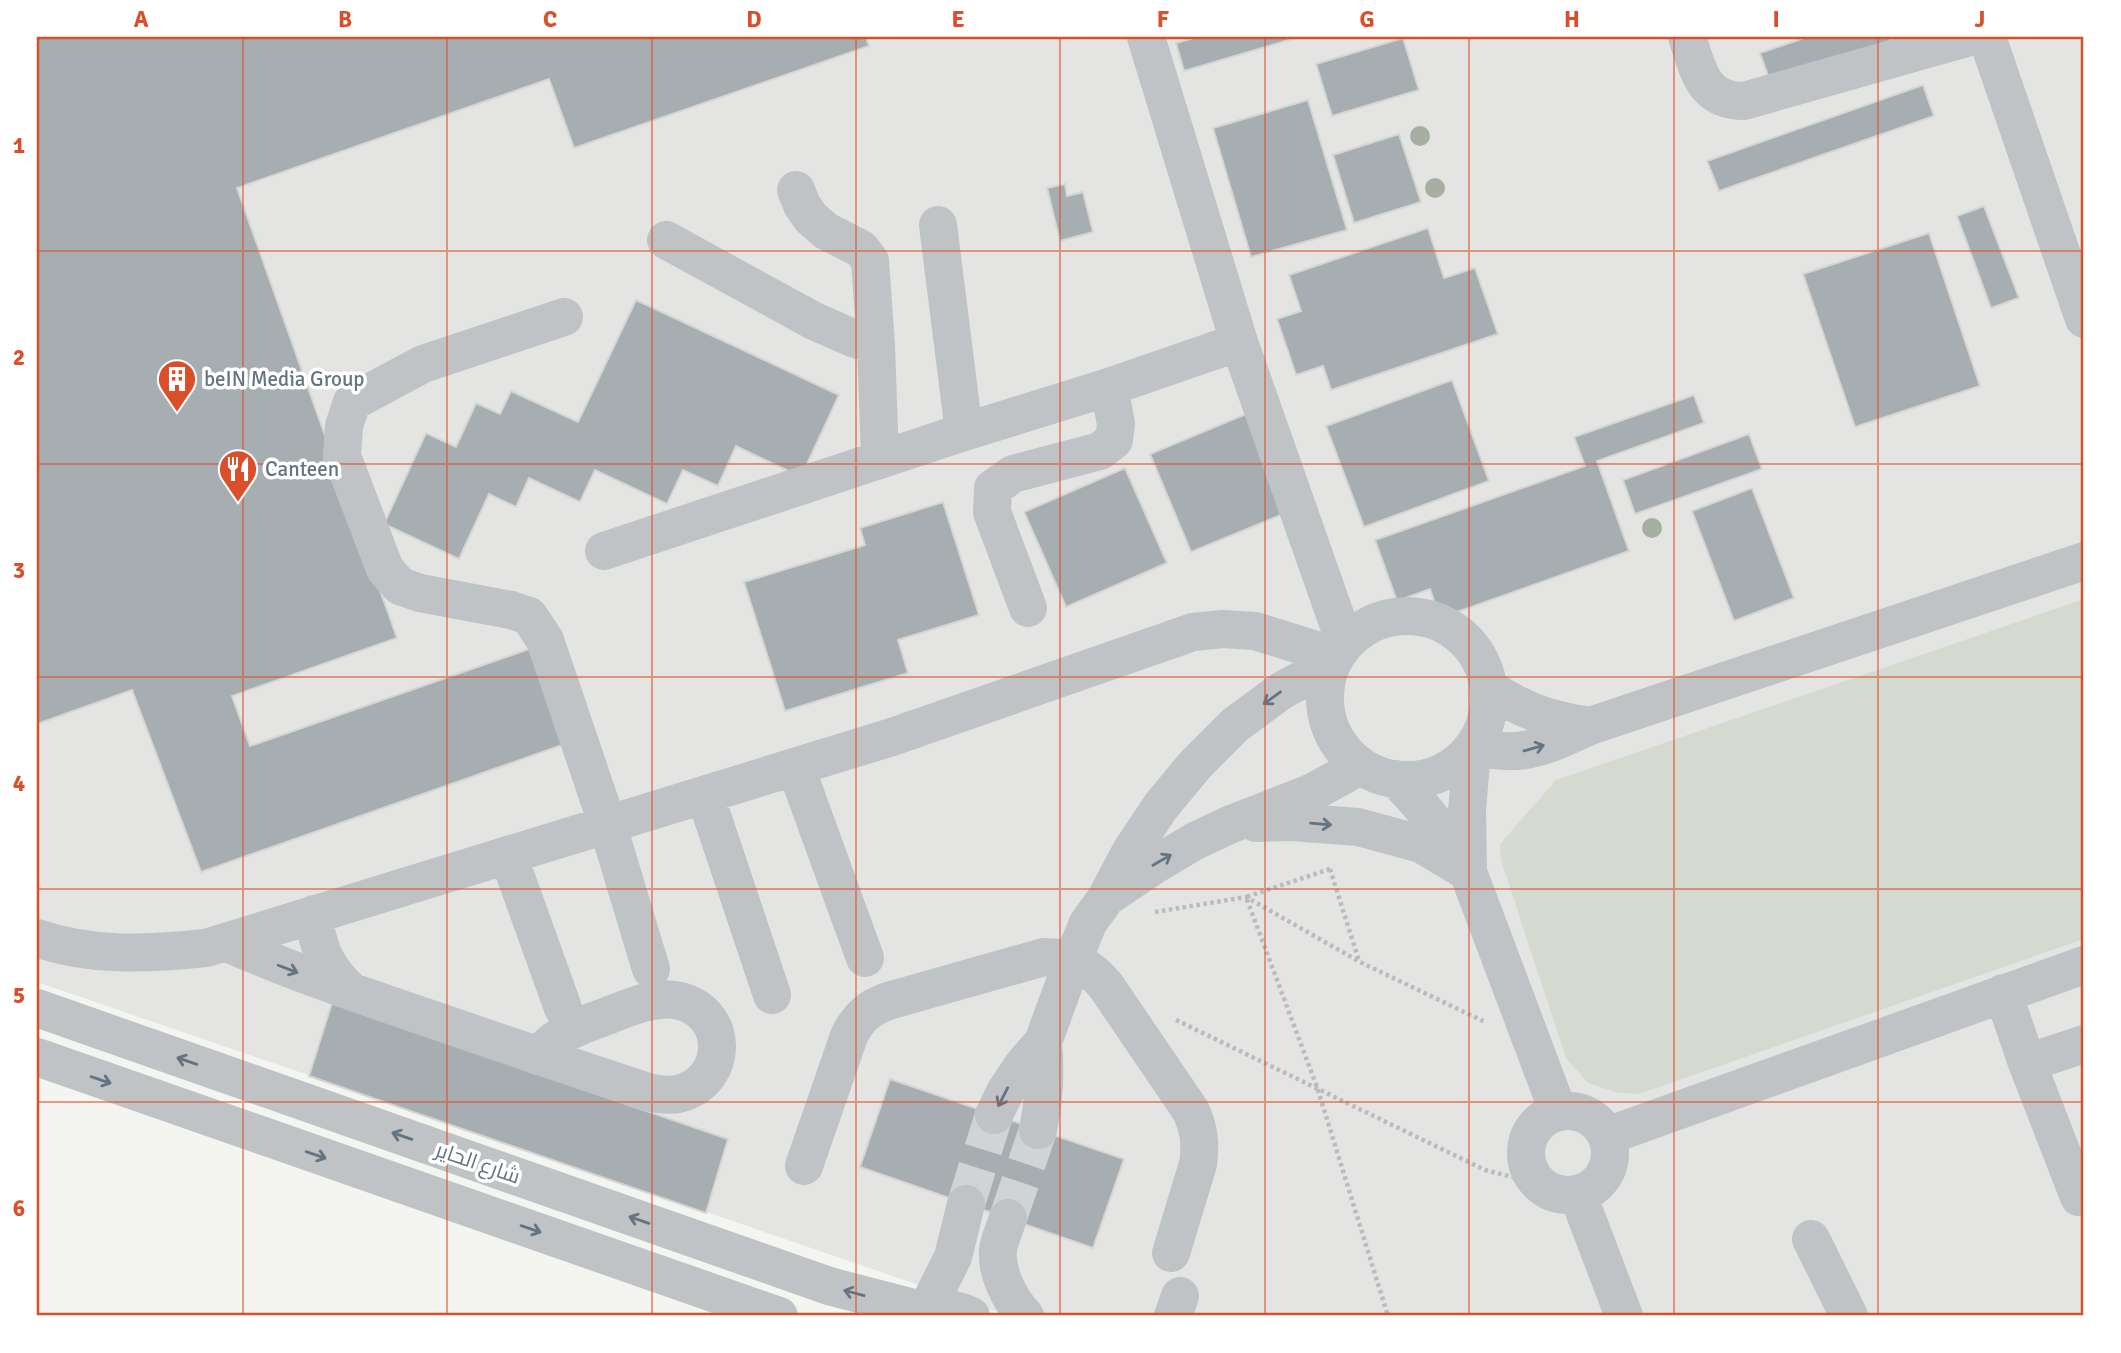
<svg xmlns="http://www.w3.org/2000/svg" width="2121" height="1353" font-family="Signika,Cairo,sans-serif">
<rect width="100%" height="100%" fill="#f4f4f0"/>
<path fill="#e4e5e3" d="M37 37H2084V1316H1009L37 982Z"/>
<path fill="#d5dad1" d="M2084 599V939L1639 1094 1618 1093 1588 1083 1566 1058 1501 860 1500 844 1556 780Z"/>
<path fill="#a6aeb2" stroke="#d5d5d3" stroke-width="2" d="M37 37H866L869 46 574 148 549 79 237 188 397 638 232 696 250 746 532 648 565 744 201 872 132 690 37 724Z
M1197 37H1299L1184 71 1176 43Z
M1807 37H1889L1891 43 1771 84 1760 53Z
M1403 38 1419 90 1332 116 1316 64Z
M1923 85 1934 116 1719 191 1707 161Z
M1308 100 1347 230 1251 257 1213 128Z
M1399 134 1421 202 1354 223 1333 155Z
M1065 184 1067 196 1083 192 1093 232 1060 241 1047 188Z
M1984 206 2019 298 1991 308 1957 216Z
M1428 228 1444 278 1475 268 1498 334 1331 390 1323 366 1296 375 1277 319 1301 311 1289 275Z
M1929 233 1980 386 1855 427 1803 274Z
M636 300 839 395 801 477 736 446 718 486 683 470 667 504 595 470 580 502 529 478 516 507 489 494 459 559 384 524 426 433 456 447 476 403 500 414 511 391 578 422Z
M1452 380 1489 481 1364 527 1326 426Z
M1694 395 1704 423 1597 461 1629 551 1440 618 1430 589 1397 601 1375 540 1585 466 1574 437Z
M1246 414 1288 512 1191 552 1150 454Z
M1749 434 1762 469 1635 514 1623 480Z
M1125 468 1167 563 1066 607 1024 512Z
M1752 488 1794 598 1734 621 1692 511Z
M943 502 979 615 898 640 908 673 785 711 744 582 865 545 860 528Z
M332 1003 728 1139 706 1213 309 1076Z
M890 1079 1124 1159 1093 1248 860 1167Z"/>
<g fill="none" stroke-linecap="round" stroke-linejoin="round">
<path stroke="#d0d4d4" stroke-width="38" stroke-dasharray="38 19" stroke-linecap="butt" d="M966 1204 994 1115
M1008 1218 1038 1130"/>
<path stroke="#b9bbbd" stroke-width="4.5" stroke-dasharray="3.5 3.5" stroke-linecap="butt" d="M1330 869 1246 897 1317 1087 1388 1316
M1330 869 1359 961
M1155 912 1246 897 1360 962 1485 1022
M1176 1020 1485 1170 1536 1183"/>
<path stroke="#bfc3c6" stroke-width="38" d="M1146 37 1239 342 1345 643
M1687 37C1698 69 1702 101 1744 101L1970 37
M1987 37 2084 319
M796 190 802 205 811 218 826 231 861 249 870 261 876 345 880 460
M938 225 964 432
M666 240 814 321 855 339 876 345
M564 317 423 364 352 402 344 426 342 456 385 569 400 586 420 593 511 610 529 616 545 640 607 823 651 969
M604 551 964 432 1109 387 1239 342
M1028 608 992 512 993 488 1013 474 1100 451 1114 440 1116 424 1109 387
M1325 698a82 82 0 1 1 164 0a82 82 0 1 1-164 0Z
M1489 688C1523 711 1549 720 1590 726
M1475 745C1519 761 1550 744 1590 726L2084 561
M796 768 865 958
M1396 779C1426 810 1446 835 1468 872L1558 1111
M705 795 772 995
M1256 823 1292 822 1358 827 1421 844 1463 869
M508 855 563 1008
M1468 870 1467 811 1472 749
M1110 895 1153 866 1195 841 1229 825 1313 792 1360 766
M314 914C316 947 328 971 352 992
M37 938C91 957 149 954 206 948L892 737 1193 632 1223 629 1255 631 1335 656
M225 942C293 972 363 996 434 1020 506 1045 578 1069 651 1093 660 1094 668 1096 678 1094 731 1081 730 1009 675 1000 652 997 628 1008 607 1016 580 1026 557 1033 538 1056
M2003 993 2027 1063 2079 1197
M37 1008 829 1286 921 1310
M37 1057 779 1316
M2027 1063 2084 1044
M1526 1153a42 42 0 1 1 84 0a42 42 0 1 1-84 0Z
M994 1115 1005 1092 1023 1065 1043 1042 1073 960 1088 923 1106 898 1131 851 1161 806 1195 765 1235 725 1281 691 1331 664
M1038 1130C1044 1099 1046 1074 1043 1042
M1607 1136 2084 965
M804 1166 849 1036C858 1018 868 1008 888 1001L1044 957C1071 957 1089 965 1106 986L1191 1111C1199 1129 1201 1144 1198 1164L1171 1253
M1578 1195 1624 1316
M1008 1218C1005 1228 999 1240 998 1250 996 1273 1010 1300 1025 1316
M1811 1239 1849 1316
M927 1309 953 1257 966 1204
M909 1316C931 1305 950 1306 971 1316
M1173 1316 1180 1296"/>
</g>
<g fill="#a6afa2">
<circle cx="1420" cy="136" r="10"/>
<circle cx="1435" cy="188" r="10"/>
<circle cx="1652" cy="528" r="10"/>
</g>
<defs><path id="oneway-shaft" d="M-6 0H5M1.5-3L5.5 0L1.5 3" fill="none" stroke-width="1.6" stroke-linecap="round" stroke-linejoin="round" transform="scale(1.75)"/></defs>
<g stroke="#647480">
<use href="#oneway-shaft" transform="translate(1272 698) rotate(144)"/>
<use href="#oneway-shaft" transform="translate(1534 748) rotate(-16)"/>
<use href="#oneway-shaft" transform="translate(1321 824) rotate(5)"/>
<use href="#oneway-shaft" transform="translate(1162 860) rotate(-30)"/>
<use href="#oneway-shaft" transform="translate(288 969) rotate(21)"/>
<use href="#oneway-shaft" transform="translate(187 1061) rotate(-161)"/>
<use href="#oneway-shaft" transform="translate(101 1080) rotate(19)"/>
<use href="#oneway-shaft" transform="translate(1003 1097) rotate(117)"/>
<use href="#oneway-shaft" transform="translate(402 1136) rotate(-161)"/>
<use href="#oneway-shaft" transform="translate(316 1155) rotate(19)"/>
<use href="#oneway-shaft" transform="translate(639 1220) rotate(-161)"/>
<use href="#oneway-shaft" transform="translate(531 1229) rotate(19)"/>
<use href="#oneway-shaft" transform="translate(854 1293) rotate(-165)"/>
</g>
<path fill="none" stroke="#da4f29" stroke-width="2" stroke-opacity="0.55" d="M243 37V1316M447 37V1316M652 37V1316M856 37V1316M1060 37V1316M1265 37V1316M1469 37V1316M1674 37V1316M1878 37V1316M37 251H2084M37 464H2084M37 677H2084M37 889H2084M37 1102H2084"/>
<defs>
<g id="building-pin" transform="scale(2.0125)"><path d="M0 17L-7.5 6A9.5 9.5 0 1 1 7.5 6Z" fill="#da4f29" stroke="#fff"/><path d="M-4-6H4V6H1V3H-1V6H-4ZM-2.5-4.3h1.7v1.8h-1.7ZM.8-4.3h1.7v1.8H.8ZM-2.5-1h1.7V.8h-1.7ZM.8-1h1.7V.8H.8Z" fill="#fff"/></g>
<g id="restaurant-pin" transform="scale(2.0125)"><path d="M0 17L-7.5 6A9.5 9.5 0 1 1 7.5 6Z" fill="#da4f29" stroke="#fff"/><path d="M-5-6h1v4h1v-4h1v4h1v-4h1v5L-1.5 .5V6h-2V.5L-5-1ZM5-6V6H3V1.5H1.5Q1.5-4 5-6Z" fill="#fff"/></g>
</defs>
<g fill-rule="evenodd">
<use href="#building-pin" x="177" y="379"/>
<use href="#restaurant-pin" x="238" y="469"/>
</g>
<g text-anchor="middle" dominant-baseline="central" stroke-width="7" stroke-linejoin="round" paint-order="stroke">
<g font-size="21" fill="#647480" stroke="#fff" text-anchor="start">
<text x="204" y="379">beIN Media Group</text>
<text x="265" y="469">Canteen</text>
</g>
<g font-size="21" fill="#647480" stroke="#fff">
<text transform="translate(478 1163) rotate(19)">شارع الحاير</text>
</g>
</g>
<rect width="2121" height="1353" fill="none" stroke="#ffffff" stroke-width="77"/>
<rect x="38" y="38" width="2044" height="1276" fill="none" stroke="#da4f29" stroke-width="2.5"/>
<g font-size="23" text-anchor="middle" font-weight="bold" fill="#da4f29">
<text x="141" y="27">A</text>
<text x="345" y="27">B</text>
<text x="550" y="27">C</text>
<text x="754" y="27">D</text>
<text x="958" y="27">E</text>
<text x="1163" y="27">F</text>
<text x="1367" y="27">G</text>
<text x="1572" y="27">H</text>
<text x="1776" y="27">I</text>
<text x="1980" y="27">J</text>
<text x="19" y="153">1</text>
<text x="19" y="365">2</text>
<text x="19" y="578">3</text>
<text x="19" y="791">4</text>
<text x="19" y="1003">5</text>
<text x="19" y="1216">6</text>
</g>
</svg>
